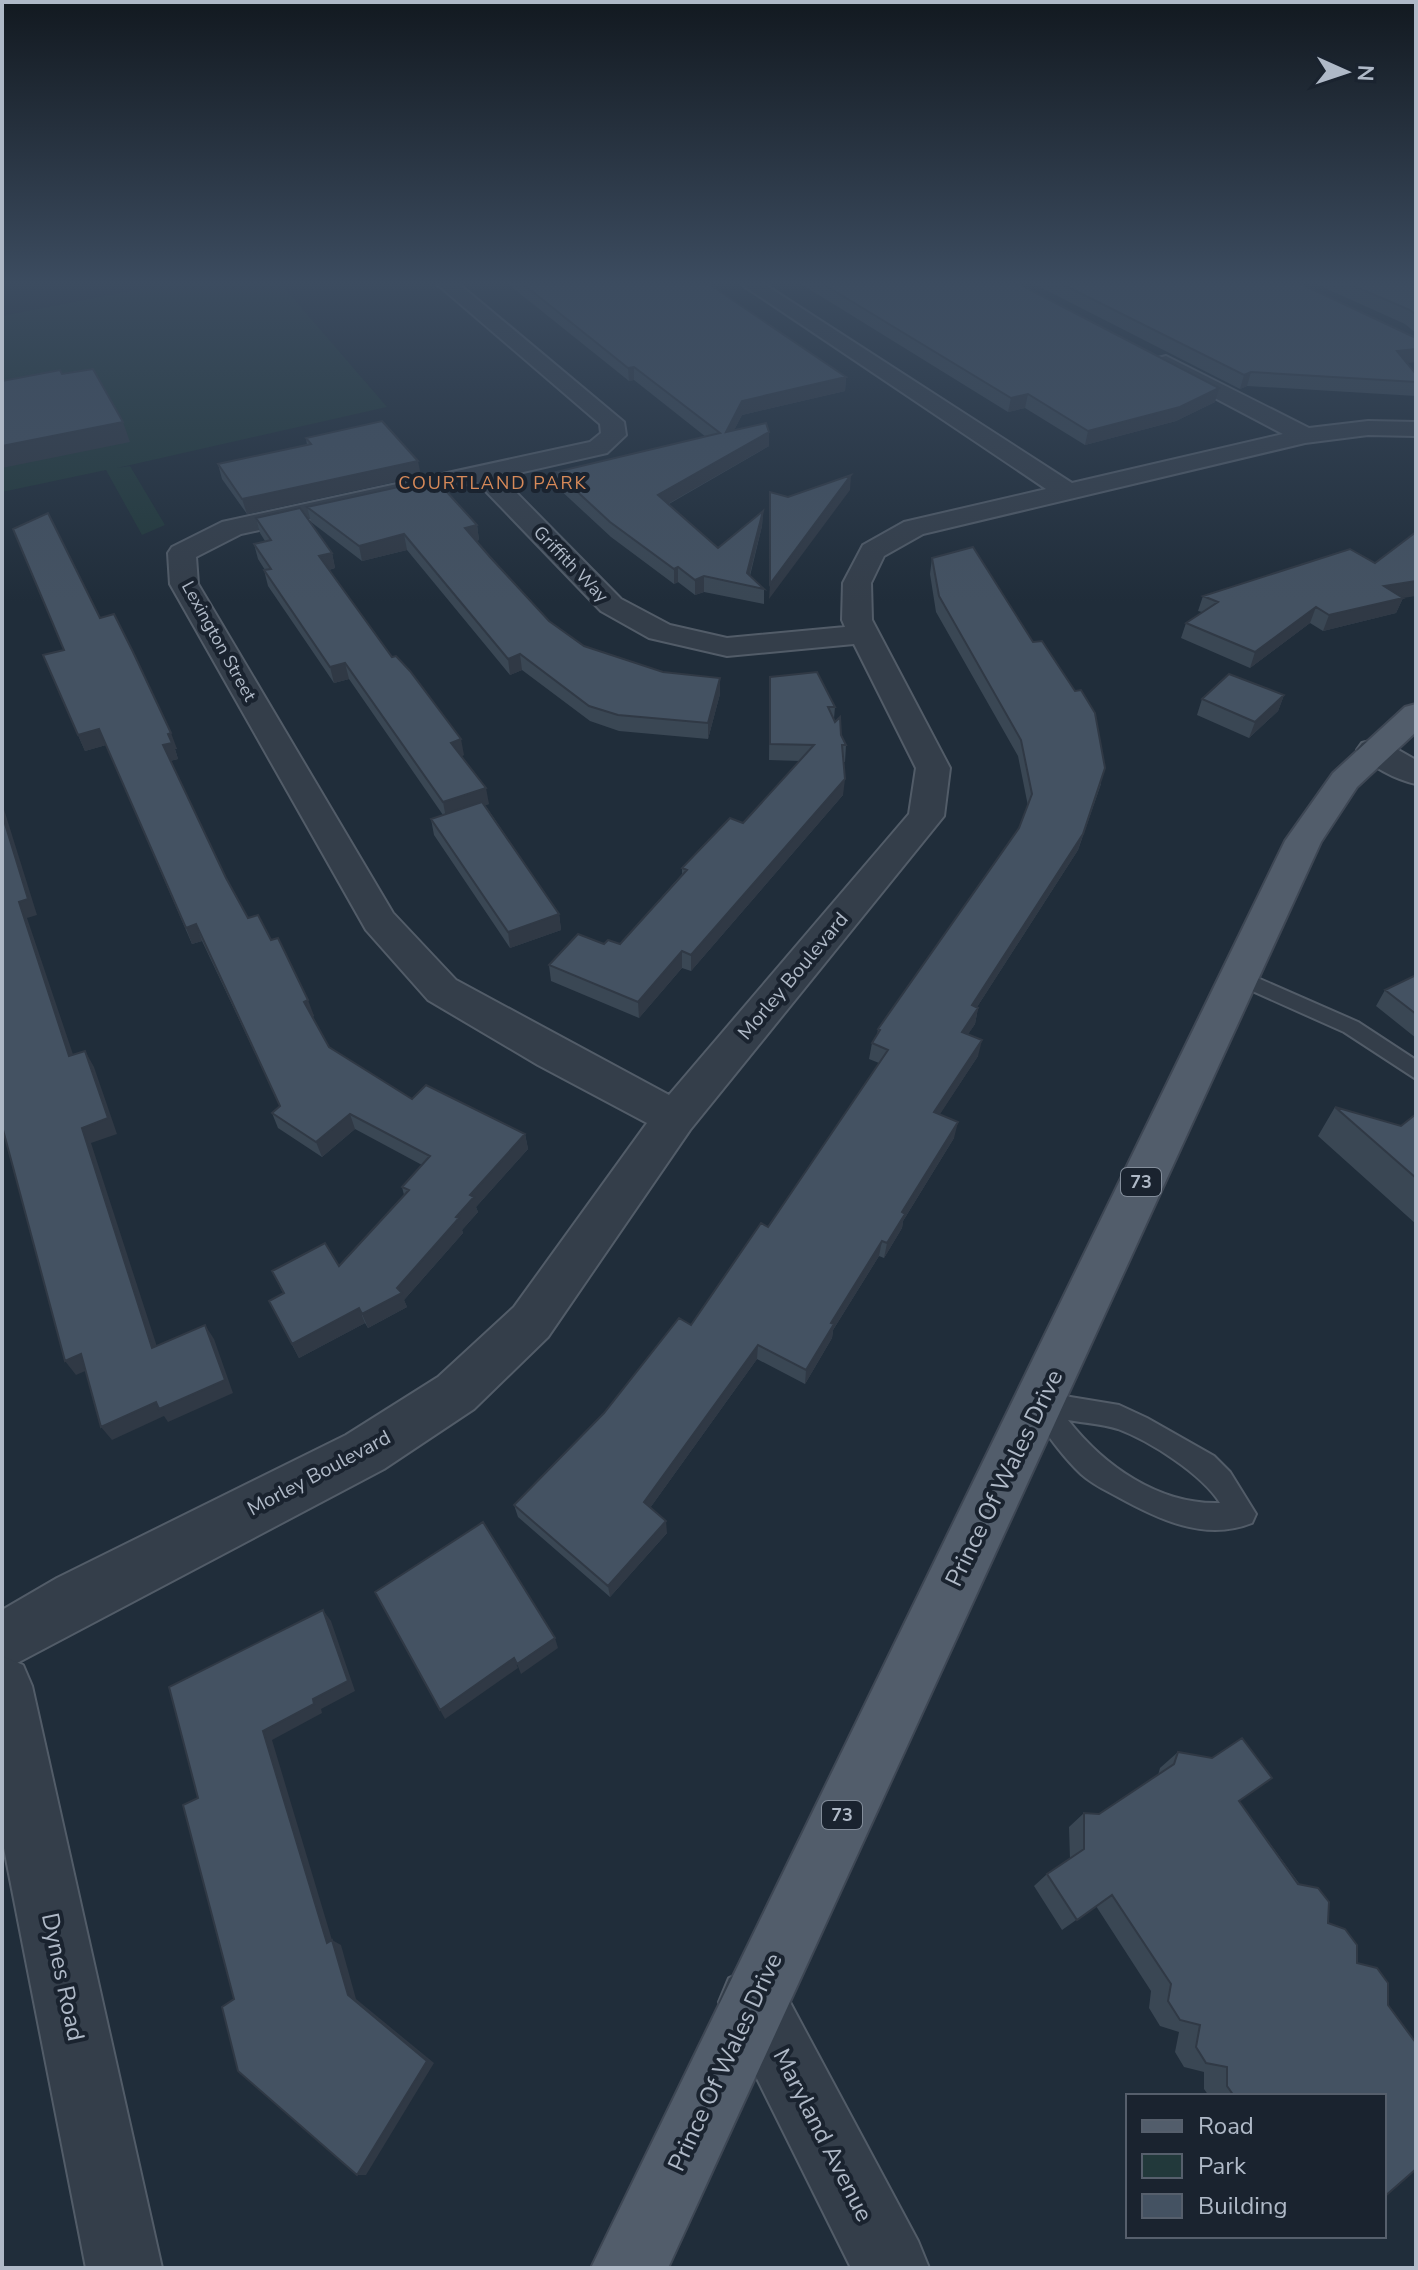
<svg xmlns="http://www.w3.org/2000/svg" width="1418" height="2270" font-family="'Nunito Sans',sans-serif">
<rect width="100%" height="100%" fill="#202d3a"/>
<path fill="#22393b" d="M167 284H281L387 407 117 468 130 466 165 525 142 535 106 470 2 492V316Z"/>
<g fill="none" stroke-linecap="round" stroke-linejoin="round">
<g stroke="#525c68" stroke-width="4">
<path id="service" d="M1237 969 1358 1022 1416 1060V1079L1344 1032 1230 981 1227 976 1230 971Z
M1040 1392 1119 1405 1147 1418 1214 1456 1230 1472 1256 1514 1252 1523C1205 1542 1158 1519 1118 1497 1105 1490 1092 1484 1081 1474 1062 1456 1047 1434 1031 1412L1027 1404 1031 1396ZM1068 1420C1084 1423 1103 1424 1118 1429 1150 1441 1202 1474 1220 1503 1159 1505 1104 1466 1068 1420Z"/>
</g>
<g stroke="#525c68" stroke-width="4">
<path id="minor" d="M437 284H459L624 422 626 435 607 453 501 477 621 599 670 625 727 638 845 627 842 620 843 583 863 545 904 522 1046 489 741 284H764L1072 483 1283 434 1158 368 1155 363 1158 358 1166 356 1309 428 1368 421 1416 422V436L1368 435 1305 443 923 534 884 556 871 583 872 620 950 768 944 816 690 1130 548 1337 474 1409 384 1469 2 1671V1610L57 1578 346 1435 438 1377 514 1307 647 1123 538 1065 428 1000 366 930 170 584 168 553 172 547 222 522 590 442 601 433 600 424ZM477 482 601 611 649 638 727 656 854 644 916 768 909 814 669 1095 456 980 393 913 198 584 196 557 241 534Z
M1374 740 1386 743 1416 760V784C1397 780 1368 766 1357 750L1362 743Z
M753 1968 777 1978 918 2241 929 2268H851L719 2002 729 1978Z"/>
</g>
<g stroke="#525c68" stroke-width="4">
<path id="tertiary" d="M2 1656 23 1665 32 1686 162 2268H86L2 1838Z"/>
</g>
<g stroke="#3e4754" stroke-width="4">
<path id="primary" d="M1416 704V732L1357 787 1321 842 668 2268H591L1285 841 1333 773 1405 707Z"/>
</g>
<use href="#service" fill="#343e4a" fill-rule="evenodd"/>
<use href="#minor" fill="#343e4a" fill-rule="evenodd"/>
<use href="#tertiary" fill="#343e4a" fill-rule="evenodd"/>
<use href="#primary" fill="#525d6b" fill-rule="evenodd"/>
</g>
<path fill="#3a4754" d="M508 284H709L846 377 845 391 742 415 734 430 769 432V446L669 504 718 548 763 511 762 526 750 576 764 589V604L704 592 695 595 678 582 674 584 611 537 557 487 556 472 706 437 634 380 629 381Z
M801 284H1019L1215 402 1176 421 1085 445 1025 408 1008 412Z
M1034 284H1301L1407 363 1416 374V396L1247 386 1240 389Z
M1316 284H1416V333L1405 324Z
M306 438 421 476 247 514 222 479 218 464 307 445Z
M307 507 477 525 479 540 476 541 549 621 584 646 663 672 720 678V694L708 739 619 731 590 721 522 670 510 675 407 550 362 561 311 522Z
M256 518 332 553 335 568 329 570 464 755 461 756 489 804 485 805 559 914 561 930 510 948 434 835 431 819 443 815 349 679 334 683 268 586 264 570H265L258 559 254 544 265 541 260 533Z
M932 558 1101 784 1078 850 977 1007 978 1008 975 1024 968 1034 978 1056 939 1115 954 1138 903 1221 902 1228 884 1258 879 1256 833 1330 832 1338 805 1384 757 1359 650 1508 667 1533 610 1597 518 1517 514 1505 691 1325 768 1227 879 1063 869 1059 872 1043 877 1035 878 1029 1019 828 1028 806 1018 756 936 612 930 574Z
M1203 596 1403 598 1396 613 1323 631 1310 623 1250 668 1181 638 1186 623 1202 612 1198 611Z
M100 618 177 749H175L178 759 170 761 226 878 248 918 271 940 314 1016 312 1017 329 1047 412 1099 525 1134 528 1149 476 1207 478 1212 462 1230 463 1233 404 1300 407 1307 368 1328 365 1323 299 1358 269 1301 283 1293 272 1271 339 1266 404 1195 402 1187 422 1165 355 1129 322 1157 278 1128 272 1113 280 1106 202 941 192 944 106 745 85 751 43 655 64 650Z
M770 677 835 707 834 719 846 745 845 762H843V795L691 971 682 968 639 1018 551 981 549 965 604 944H620L682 874V868L743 823 800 761 769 760Z
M1284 695 1278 711 1249 738 1197 715 1202 699Z
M1416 975V1038L1376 1006 1385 990Z
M1335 1107 1401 1126 1416 1114V1224L1318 1136Z
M1178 1752 1239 1801 1357 1963 1384 2096H1209L1204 2089V2072L1184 2067 1175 2052 1179 2032 1160 2026 1149 2008 1151 1991 1096 1906 1062 1930 1034 1886 1047 1874 1070 1859 1069 1827 1084 1813 1099 1814 1158 1775 1160 1768Z"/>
<path fill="#303945" d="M1416 349V362L1392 365 1397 351Z
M634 367V380L629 381 628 368Z
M1251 372 1247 386 1240 389 1244 375Z
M846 377 845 391 742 415 726 446V432L742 401Z
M1219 388 1215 402 1176 421 1085 445 1088 431Z
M1028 394 1025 408 1008 412 1011 398Z
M123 422 130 442 2 468V446Z
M769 432V446L659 509 658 495Z
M418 461 421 476 247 514 242 499Z
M851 475 850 490 769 599 770 584Z
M763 511 762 526 747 585V573Z
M477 525 479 540 467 543 465 528Z
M404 534 407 550 362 561 359 546Z
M332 553 335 568 323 571 319 556Z
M678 567V582L674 584V569Z
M704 576V592L695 595V580Z
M1416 581V596L1403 598 1396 613 1323 631 1329 615 1384 586Z
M1316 607 1310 623 1250 668 1255 652Z
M520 654 522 670 510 675 508 659Z
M345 663 349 679 334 683 330 667Z
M720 678V694L708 739V723Z
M1284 695 1278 711 1249 738 1255 722Z
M99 729 106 745 85 751 78 735Z
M171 733 177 749H175L178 759 169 761 163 745 168 734Z
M461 739 464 755 453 759 451 743Z
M1105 768 1078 850 968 1021 972 1005Z
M845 779 843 795 691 971V955Z
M486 788 489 804 446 818 443 802Z
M2 803 37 915 27 918 79 1072 69 1056 19 902 2 814Z
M559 914 561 930 510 948 508 932Z
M196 924 202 941 192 944 186 928Z
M682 951V968L639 1018 638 1002Z
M308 1000 314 1016 310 1018 304 1002Z
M978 1008 975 1024 959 1048 962 1032Z
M982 1040 978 1056 931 1128 934 1112Z
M85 1051 94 1067 117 1134 91 1143 162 1362 152 1348 82 1128Z
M350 1114 355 1129 322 1157 316 1142Z
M958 1122 954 1138 903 1221 902 1228 884 1258 887 1243 902 1212Z
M525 1134 528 1149 476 1207 478 1212 462 1230 463 1233 404 1300 407 1307 368 1328 362 1314 397 1288 456 1217 470 1195Z
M882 1241 879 1256 833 1330 832 1338 805 1384 806 1370 831 1323Z
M359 1308 365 1323 299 1358 292 1344Z
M205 1325 214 1339 233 1393 168 1422 164 1416 112 1440 101 1427Z
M758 1345 757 1359 645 1515 644 1502Z
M81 1354 92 1368 76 1375 65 1361Z
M666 1521 667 1533 610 1597 608 1586Z
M323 1610 331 1621 355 1691 321 1709 322 1713 272 1740 332 1940 341 1945 356 1999 434 2063 366 2175H357L348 1995 327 1943 263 1731 313 1699Z
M555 1638 558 1648 521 1674 517 1664Z
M514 1658 518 1668 445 1719 440 1710Z"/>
<path fill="#445262" stroke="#303945" stroke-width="2" d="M523 284H709L846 377 742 401 726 432 766 423 769 432 658 495 718 548 763 511 747 573 764 589 704 576 695 580 678 567 674 569 610 522 556 472 720 433 634 367 628 368Z
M823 284H1019L1219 388 1180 407 1088 431 1028 394 1011 398Z
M1062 284H1301L1416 338V349L1397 351 1416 374V382L1251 372 1244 375Z
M1349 284H1416V315L1410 310Z
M93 369 123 422 2 446V381L60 370 62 374Z
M382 421 418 461 242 499 218 464 311 444 306 438Z
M851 475 770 584V492L788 497Z
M435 479 477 525 465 528 490 557 549 621 584 646 663 672 720 678 708 723 618 715 589 706 520 654 508 659 404 534 359 546 307 507Z
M300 508 332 553 319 556 392 657 396 656 410 671 461 739 451 743 486 788 443 802 345 663 330 667 264 570 271 569 254 544 271 540 256 518Z
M48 513 100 618 114 614 133 652 171 733 168 734 172 743 163 745 226 878 248 918 258 915 271 940 278 938 308 1000 304 1002 329 1047 412 1099 426 1085 525 1134 470 1195 474 1197 456 1217 459 1218 397 1288 402 1293 362 1314 359 1308 292 1344 269 1301 284 1293 272 1271 325 1243 339 1266 409 1190 402 1187 430 1156 350 1114 316 1142 272 1113 280 1106 196 924 186 928 99 729 78 735 43 655 64 650 13 529Z
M1416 532V581L1384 586 1403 598 1329 615 1316 607 1255 652 1186 623 1218 602 1203 596 1350 549 1375 563Z
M973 547 1033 642 1042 641 1075 691 1081 690 1095 713 1105 768 1083 834 972 1005 978 1008 962 1032 982 1040 934 1112 958 1122 902 1212 905 1214 887 1243 882 1241 831 1323 834 1324 806 1370 758 1345 644 1502 666 1521 608 1586 514 1505 604 1413 679 1318 691 1325 761 1223 768 1227 888 1050 872 1043 880 1030 878 1029 1019 828 1032 794 1021 740 939 596 932 558Z
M817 672 835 707H828L835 722 840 717 841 735 846 745H842L845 779 691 955 682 951 638 1002 549 965 578 934 604 944 608 940 620 944 687 870 682 868 730 818 743 823 814 745 770 744V677Z
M1229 674 1284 695 1255 722 1202 699Z
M482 802 559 914 508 932 431 819Z
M2 814 28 899 19 902 69 1056 85 1051 108 1118 82 1128 152 1348 205 1325 225 1380 159 1409 156 1402 101 1427 81 1354 65 1361 2 1126Z
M1416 975V1014L1385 990Z
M1335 1107 1401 1126 1416 1114V1178Z
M483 1522 555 1638 517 1664 514 1658 440 1710 375 1592Z
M323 1610 348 1681 313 1699 314 1704 263 1731 327 1943 332 1940 348 1995 427 2061 357 2175 238 2071 222 2007 234 1999 183 1805 198 1798 169 1687Z
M1242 1738 1272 1778 1239 1801 1298 1884 1318 1888 1329 1902 1328 1923 1345 1929 1357 1945V1963L1377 1968 1388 1983V2005L1416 2043V2169L1384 2197V2096H1234L1227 2086V2067L1206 2063 1196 2047 1200 2025 1180 2020 1168 2001 1171 1984 1112 1895 1077 1920 1047 1874 1084 1849V1813L1099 1814 1174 1764 1178 1752 1212 1758Z"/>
<linearGradient id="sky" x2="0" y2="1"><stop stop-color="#121920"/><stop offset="0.47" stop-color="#3c4c60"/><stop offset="1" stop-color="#3c4c60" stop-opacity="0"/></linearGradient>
<rect width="1418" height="602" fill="url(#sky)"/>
<g text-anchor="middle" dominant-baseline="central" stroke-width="8" stroke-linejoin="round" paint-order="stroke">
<g font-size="18" letter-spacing="2" fill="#d88a59" stroke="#1a232f">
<text x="493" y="483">COURTLAND PARK</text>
</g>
<g font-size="18" fill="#afb9c7" stroke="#1a232f">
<text transform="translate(571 564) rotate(46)">Griffith Way</text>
<text transform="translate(219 641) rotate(61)">Lexington Street</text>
</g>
<g fill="#1a232f" stroke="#828c99" stroke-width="2">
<rect x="1121" y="1168" width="40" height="28" rx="6"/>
<rect x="822" y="1801" width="40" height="28" rx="6"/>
</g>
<g font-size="18" font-weight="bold" fill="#afb9c7">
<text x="1141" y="1182">73</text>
<text x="842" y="1815">73</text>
</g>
<g font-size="20" fill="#afb9c7" stroke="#1a232f">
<text transform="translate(793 976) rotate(-50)">Morley Boulevard</text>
<text transform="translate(319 1473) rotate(-28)">Morley Boulevard</text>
</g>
<g font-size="24" fill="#afb9c7" stroke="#1a232f">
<text transform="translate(1004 1478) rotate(-64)">Prince Of Wales Drive</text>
<text transform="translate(63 1977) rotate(78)">Dynes Road</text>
<text transform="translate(725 2062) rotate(-65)">Prince Of Wales Drive</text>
<text transform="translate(823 2135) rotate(63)">Maryland Avenue</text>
</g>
</g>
<rect width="1418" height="2270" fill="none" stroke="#afb9c7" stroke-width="8"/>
<rect x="1126" y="2094" width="260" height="144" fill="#1a232f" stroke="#565f6c" stroke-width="2"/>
<rect x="1142" y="2120" width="40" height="12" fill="#525d6b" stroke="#565f6c" stroke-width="2"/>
<text x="1198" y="2134" font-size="24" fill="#afb9c7">Road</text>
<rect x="1142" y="2154" width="40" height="24" fill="#22393b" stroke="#565f6c" stroke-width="2"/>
<text x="1198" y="2174" font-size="24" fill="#afb9c7">Park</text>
<rect x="1142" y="2194" width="40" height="24" fill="#445262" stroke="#565f6c" stroke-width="2"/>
<text x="1198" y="2214" font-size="24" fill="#afb9c7">Building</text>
<g transform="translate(1346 72) rotate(93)" stroke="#1a232f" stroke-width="6" paint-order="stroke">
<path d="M0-6L14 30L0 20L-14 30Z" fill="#afb9c7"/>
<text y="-12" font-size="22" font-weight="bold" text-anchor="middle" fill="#afb9c7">N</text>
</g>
</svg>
